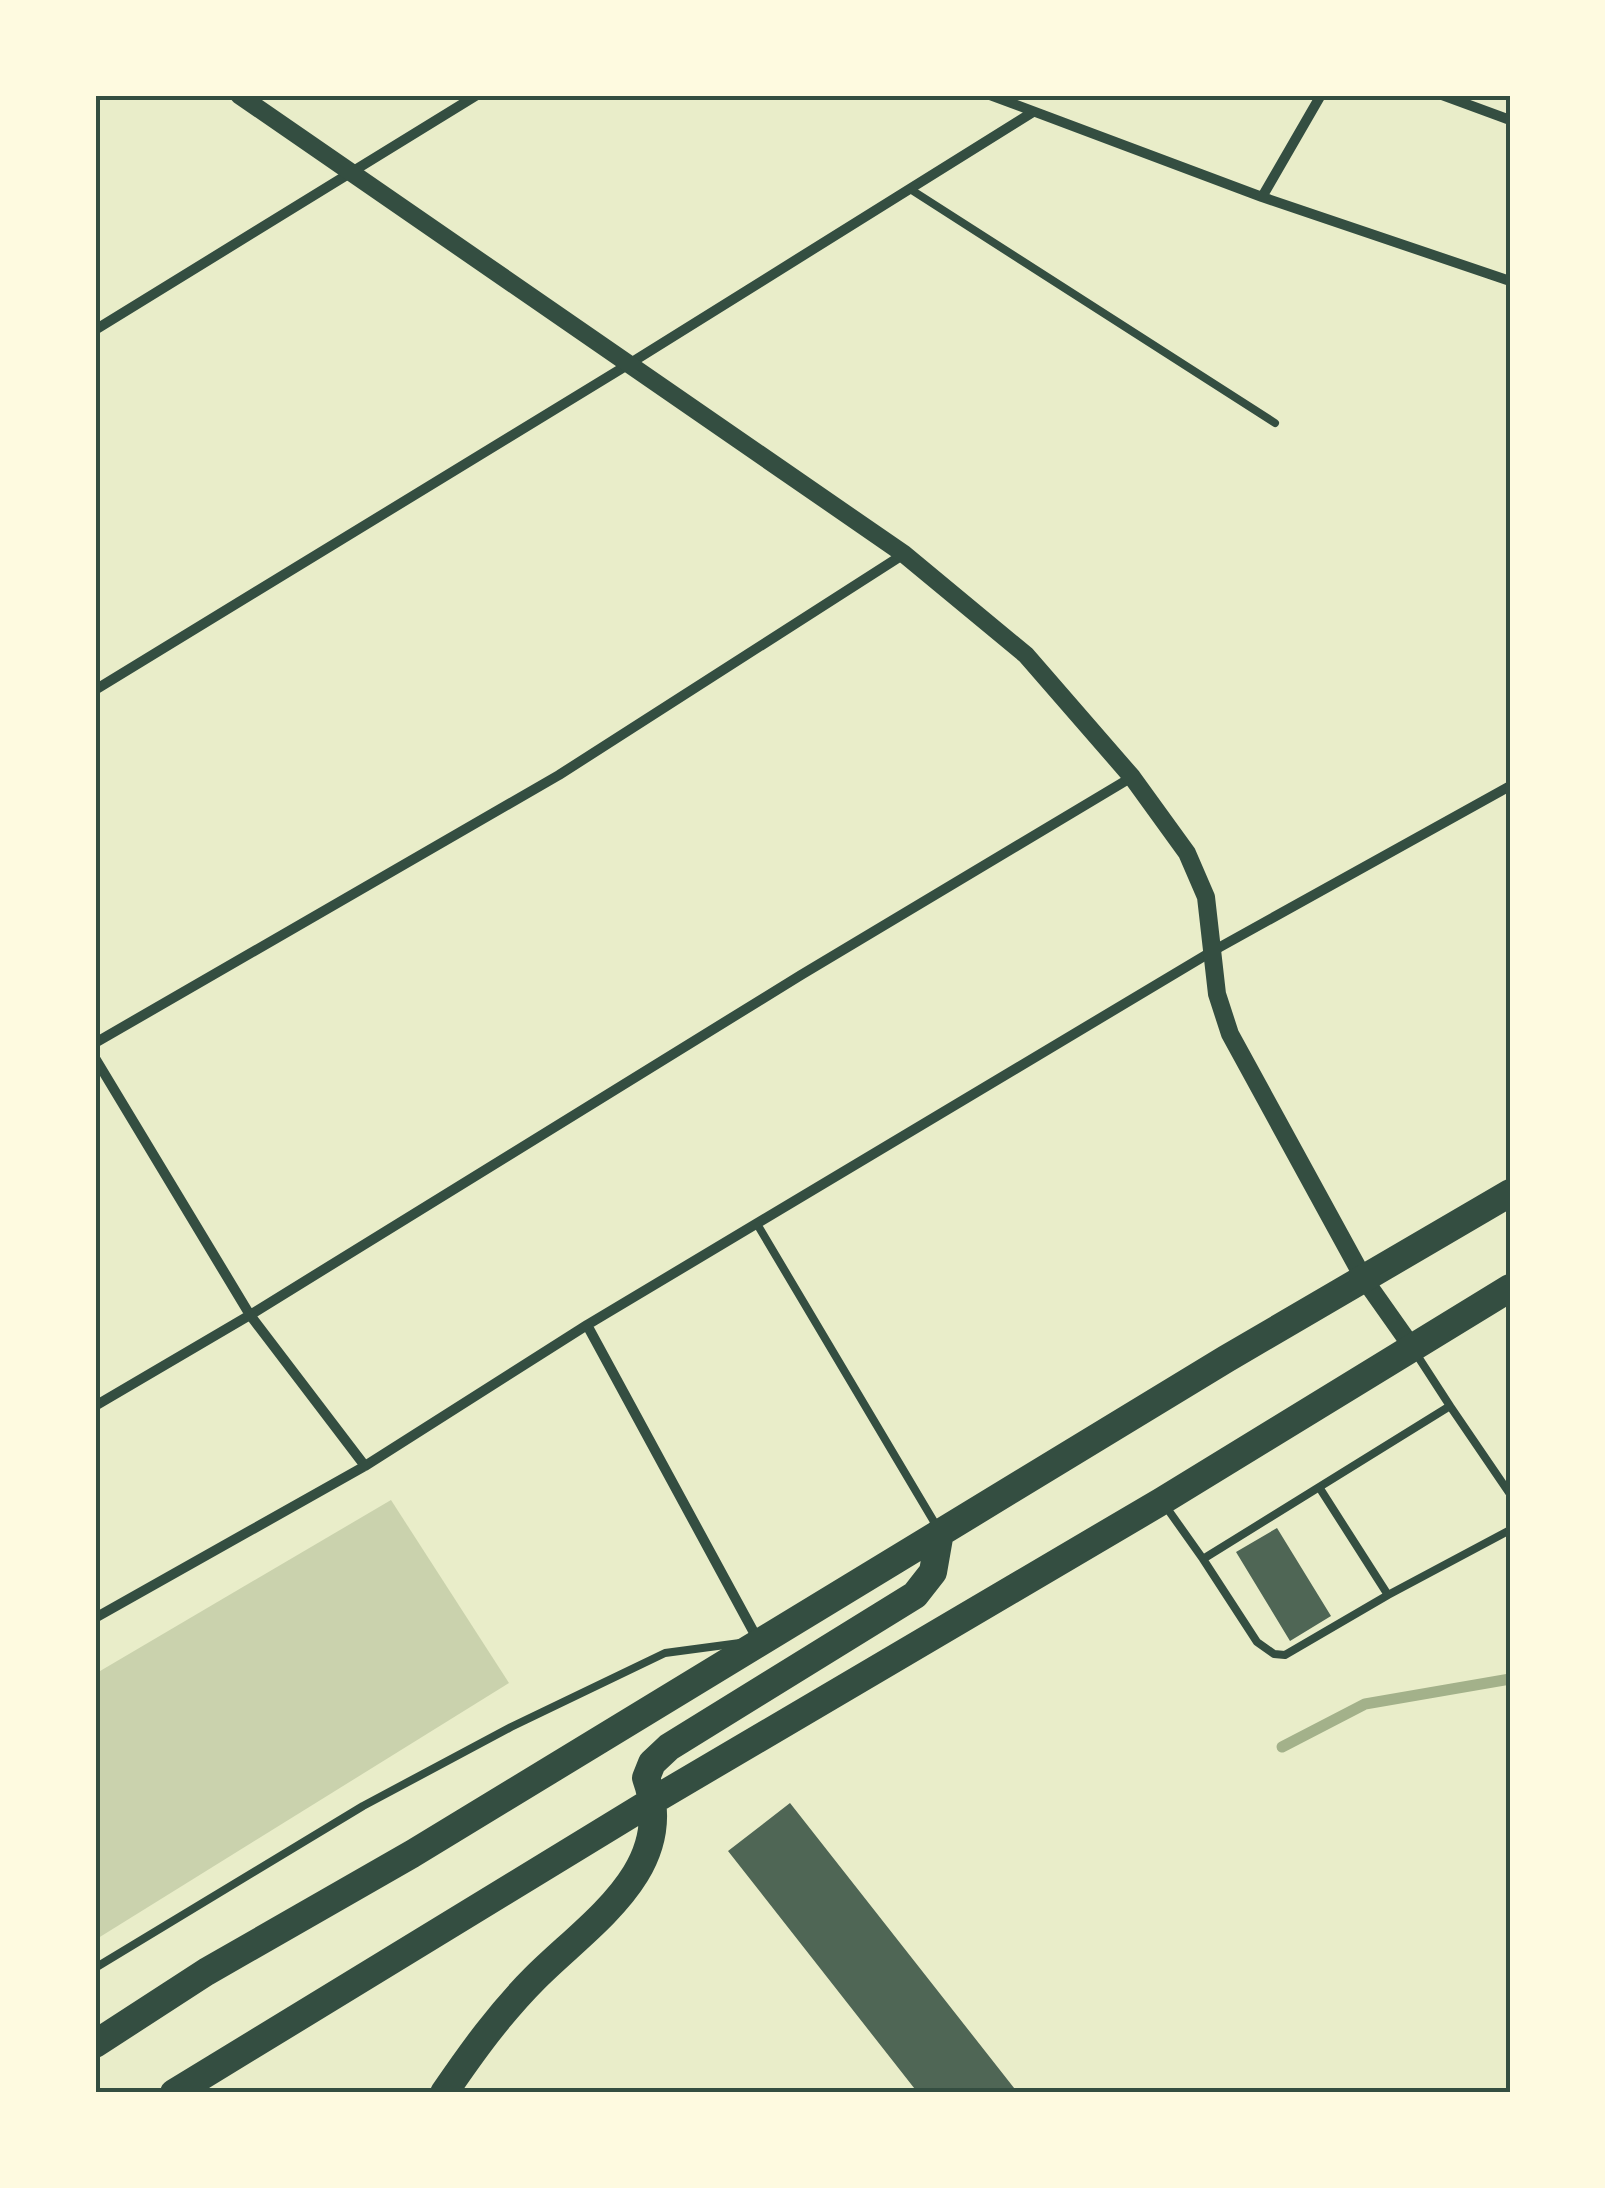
<svg xmlns="http://www.w3.org/2000/svg" width="1605" height="2188" font-family="'Source Sans 3',sans-serif">
<rect width="100%" height="100%" fill="#e9edc9"/>
<path fill="#cad2ad" d="M391 1500 509 1683 95 1940V1674Z"/>
<g fill="none" stroke-linecap="round" stroke-linejoin="round">
<path stroke="#a3b18a" stroke-width="11" d="M1282 1747 1365 1704 1510 1679"/>
</g>
<path fill="#4f6655" d="M1277 1528 1331 1616 1290 1641 1236 1552Z
M790 1803 1018 2093H918L728 1851Z"/>
<g fill="none" stroke-linecap="round" stroke-linejoin="round">
<path stroke="#344e41" stroke-width="8" d="M910 189 1275 423
M757 1224 936 1525
M1450 1406 1510 1494
M1319 1487 1388 1595
M1164 1504 1203 1559 1450 1406 1415 1352
M1203 1559 1257 1642 1274 1654 1285 1655 1388 1595 1510 1530
M95 1968 363 1806 511 1727 665 1653 740 1643"/>
<path stroke="#344e41" stroke-width="10" d="M990 95 1262 197 1510 281
M1442 95 1510 120
M1262 197 1321 95
M95 330 477 95
M95 690 629 364 1033 112
M95 1043 559 775 904 554
M95 1058 250 1315 365 1466
M587 1325 758 1640
M95 1406 250 1315 801 975 1132 777
M95 1618 365 1466 587 1325 1211 952 1510 786"/>
<path stroke="#344e41" stroke-width="18" d="M239 95 904 554 1026 655 1132 777 1187 853 1206 897 1217 994 1230 1034 1364 1279 1412 1347"/>
<path stroke="#344e41" stroke-width="28" d="M95 2044 206 1972 412 1854 1226 1359 1510 1193
M174 2093 654 1800 1162 1501 1510 1288
M444 2093C472 2052 500 2013 535 1978 590 1923 679 1868 646 1778L652 1763 669 1747 915 1595 933 1572 940 1532"/>
</g>
<rect width="1605" height="2188" fill="none" stroke="#fefae0" stroke-width="195"/>
<rect x="98" y="98" width="1410" height="1992" fill="none" stroke="#344e41" stroke-width="4"/>
</svg>
